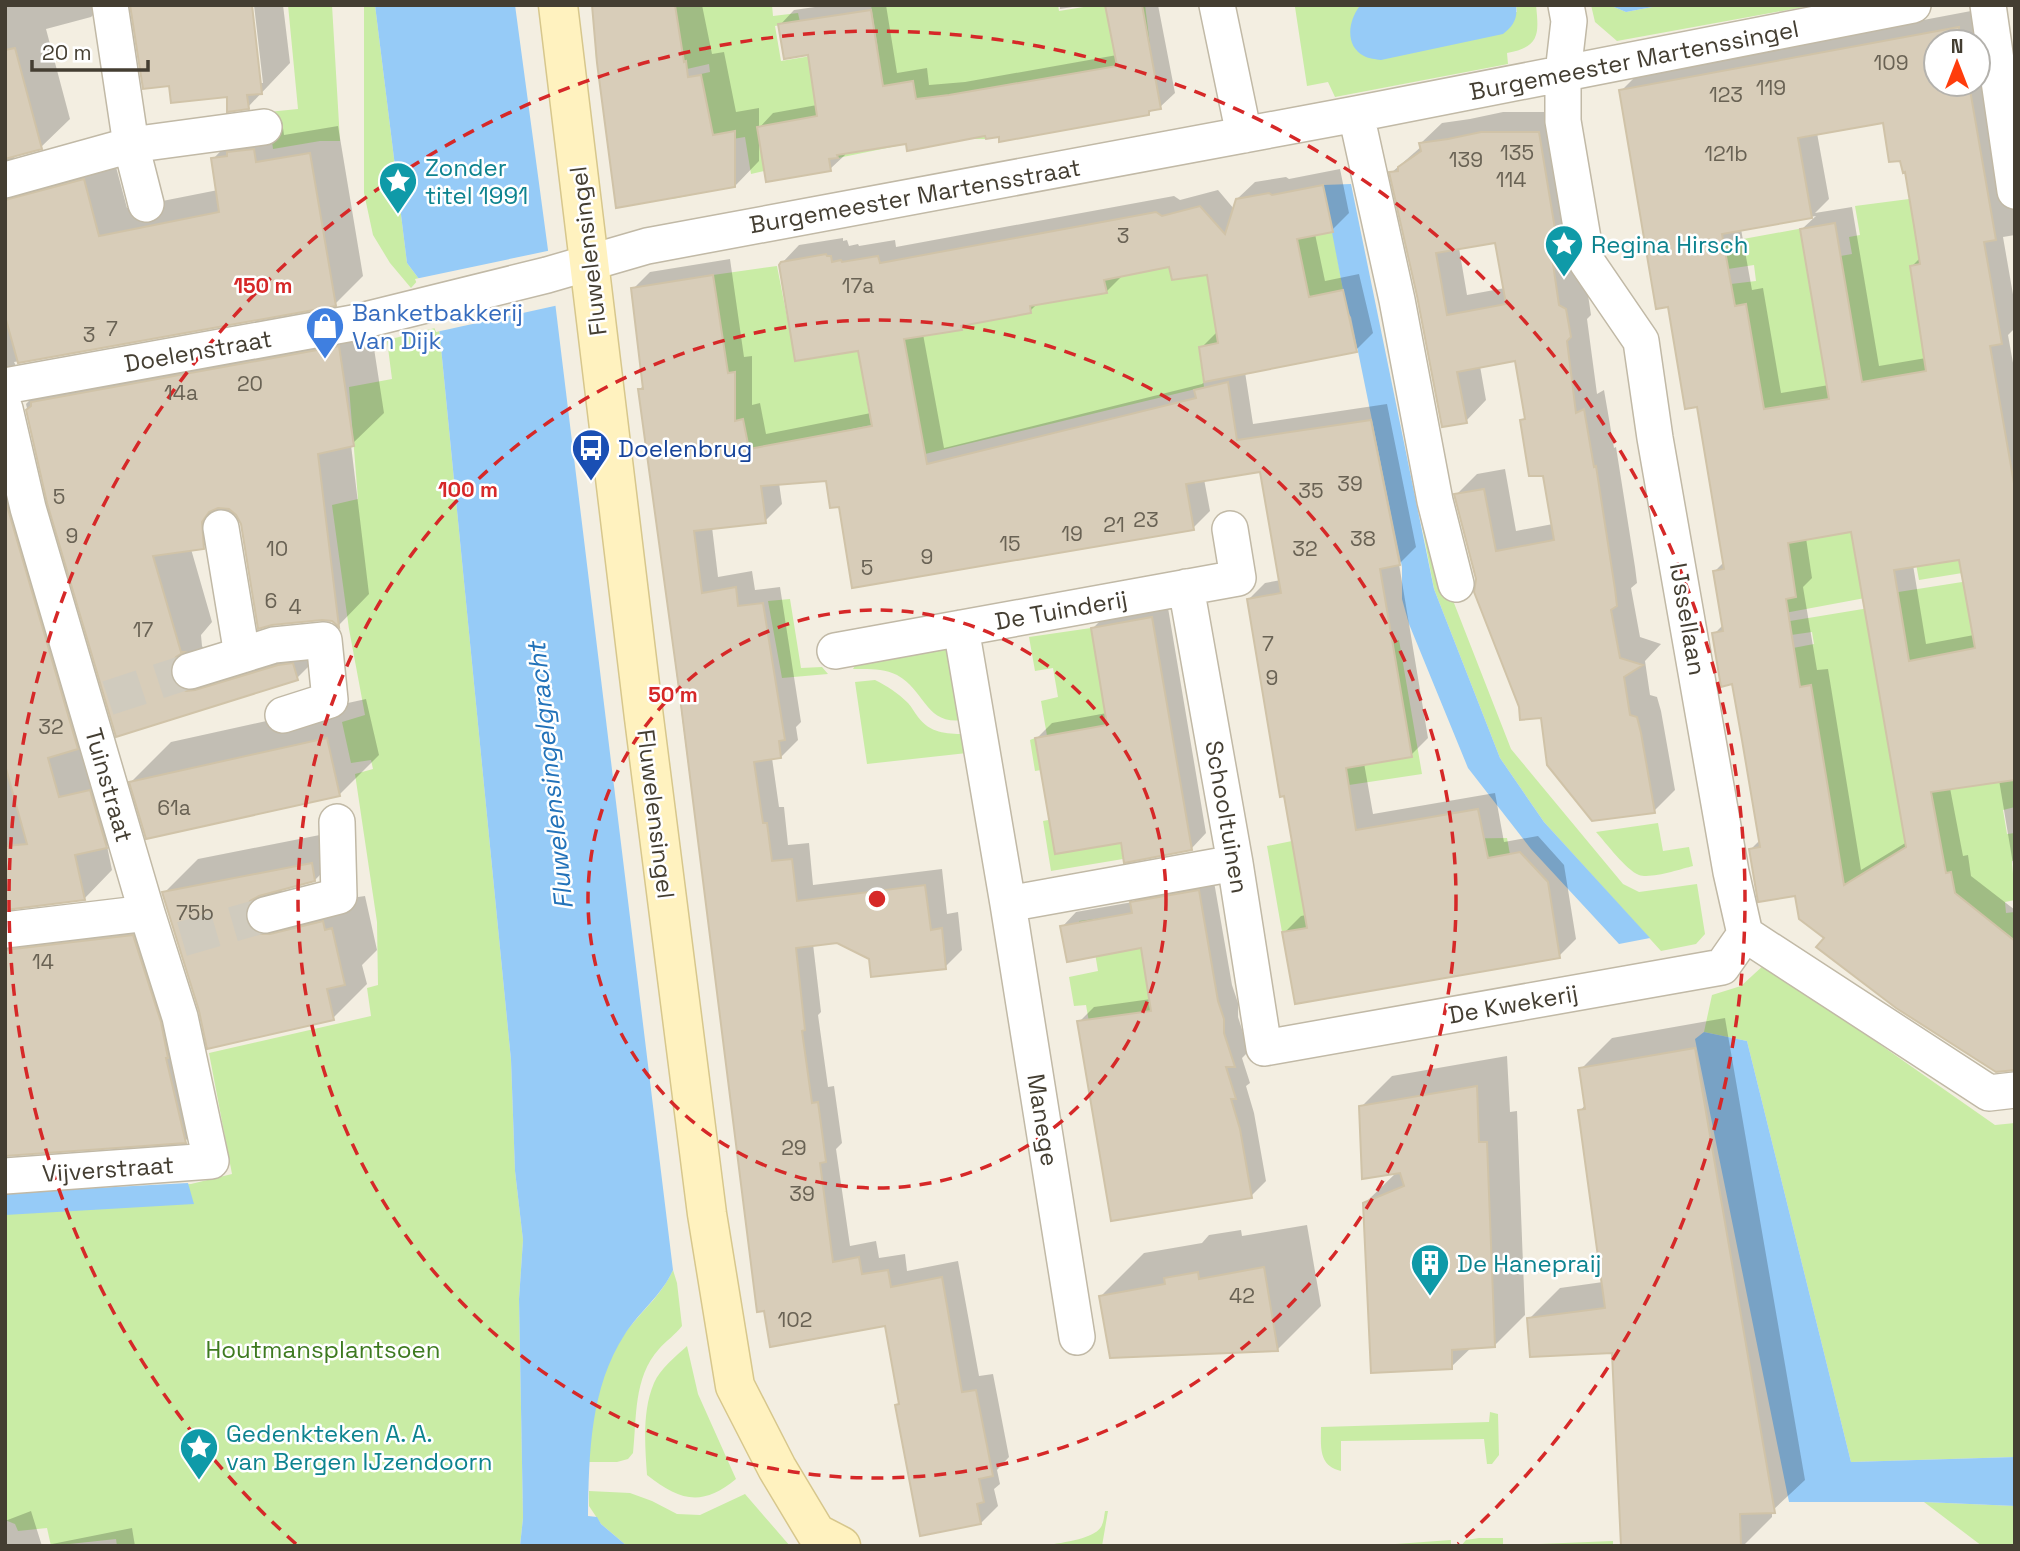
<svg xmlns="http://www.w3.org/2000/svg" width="2020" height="1551" font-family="'Space Grotesk',sans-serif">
<rect width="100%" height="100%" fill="#f3eee1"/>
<path fill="#c9eca5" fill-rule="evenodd" d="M288 5H332L340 141H320L273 149 268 112 298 109Z
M364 5H375L407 263 419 279 411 288 390 263 373 235 364 193Z
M675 5H772L773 16 798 13 800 22 775 26 781 61 835 52 843 55 878 49 871 5H1058L1059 11 1096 5H1145L1150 45 1115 52 1117 66 978 90 986 139H931L838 158 830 115 814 97 817 116 768 170 751 174 745 137 714 142 722 189 672 199 669 175 707 105 701 74 710 72 709 64 687 69 686 61 662 66 658 47 596 59 595 47 679 36Z
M1307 5H1369L1359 7 1517 12 1516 5H1536C1539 34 1540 47 1507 53L1508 64 1335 97 1328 82 1307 86 1295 7Z
M1591 5H1609L1626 12 1663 5H1815L1617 41 1595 22Z
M1940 195 1981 570 1919 580 1914 553 1891 557 1843 273 1829 258 1852 254 1849 237 1860 235 1855 206Z
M1809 227 1812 229 1865 598 1769 616 1767 603 1795 597 1792 573 1762 577 1789 405 1746 412 1716 311 1731 284 1756 281 1754 265 1728 269 1694 248Z
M1333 232 1343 290 1283 302 1222 343 1199 348 1204 387 925 454 903 334 957 305 1029 301 1081 283 1084 297 1106 293 1104 279 1169 267 1172 280 1188 278 1228 253Z
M777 266 787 317 856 304 855 334 871 425 748 450 700 427 744 421H731L735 372 728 373 713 275Z
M439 327 511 1060 515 1171 523 1240 519 1299 523 1518 520 1546H117L116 1539 51 1546 47 1528 18 1531 15 1524 5 1520V1193L191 1184 232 1174 209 1053 371 1016 367 988 378 985 377 922 355 774 373 769 371 760 351 763 342 722 365 715 349 629 332 505 358 499 349 387 392 379 387 340Z
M1420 516 1427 523 1429 539 1511 749 1623 884 1639 892 1697 884 1705 934 1696 944 1661 951 1544 822 1500 758 1434 589Z
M1994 577V645L1964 651 2015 778V807L2003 810 2007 834 2015 833V860L2012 861 2015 900 2005 902 2006 913 2015 912V940L2005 932 1998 941 1955 894 1951 872 1934 875 1941 850 1910 673 1892 593Z
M790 599 801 668 822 667 828 674 782 678 768 601Z
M1875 607 1887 669 1875 671 1881 705 1892 703 1885 725 1891 759 1902 757 1894 779 1907 851 1835 902 1804 825 1833 820 1829 794 1800 800 1824 766 1820 741 1782 692 1793 648 1814 644 1812 632 1791 635 1759 626Z
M1091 628 1107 725 1100 727 1123 859 1051 871 1043 821 1080 814 1053 768 1035 771 1030 740 1035 738 1050 753 1041 701 1058 697 1053 668 1035 671 1029 637Z
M1399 640 1422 774 1349 785 1337 718 1362 647ZM1406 723 1412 757 1401 759H1400Z
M943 646 951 651 963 720C925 725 926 691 897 675 883 668 868 669 853 669L859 658Z
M875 680C887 686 898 693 908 703 912 707 914 712 918 717 930 733 946 734 964 734L967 753 867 764 855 682Z
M1658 823 1663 851 1689 847 1693 866C1681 869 1651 879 1639 875 1626 870 1606 843 1596 832Z
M1507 838 1518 899 1489 896 1282 932 1267 846 1292 841Z
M1118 916 1124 951 1141 948 1146 981 1158 1010 1145 1012 1107 1128 1096 1130 1092 1107 1103 1105 1080 1042 1092 1039 1086 1005 1074 1006 1069 977 1098 971 1095 953 1086 954 1079 921Z
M1765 964 1995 1125 2015 1123V1457L1851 1462 1747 1041 1704 1032 1712 995 1741 986Z
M673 1270 677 1283 682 1326C675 1335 666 1341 659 1349 633 1378 637 1418 633 1453L628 1459 617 1462H589C589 1419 601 1364 628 1329 644 1309 663 1293 673 1270Z
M687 1346 698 1394 736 1479C702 1507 680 1501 647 1475 645 1446 642 1411 654 1383 660 1369 676 1356 687 1346Z
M1490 1412 1498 1414 1499 1455 1492 1464H1487L1484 1439 1341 1441V1471C1318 1466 1321 1446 1321 1427L1489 1422Z
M589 1491 630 1493 652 1501 677 1514 700 1515 745 1494 790 1546H627L601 1524 589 1506Z
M1924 1502 2015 1506V1546H1982Z
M1105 1511H1108L1102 1546H1043C1057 1543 1093 1540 1101 1527 1104 1522 1104 1516 1105 1511Z
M1479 1538H1503V1546H1461L1466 1540Z
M1451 1540V1546H1382V1545Z
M1613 1541V1546H1539V1544Z"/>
<path fill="#96cbf7" d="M375 5H515L555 302 673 1270C662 1295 640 1311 625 1334 590 1388 589 1453 588 1516L597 1517 601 1524 627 1546H520L523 1518 519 1299 523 1240 515 1171 511 1060 439 327 419 279 407 263Z
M1369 5H1516C1518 19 1513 26 1503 34L1381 60C1376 59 1369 59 1364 56 1345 46 1348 22 1359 7Z
M1609 5H1663L1626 12Z
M1351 184 1434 589 1500 758 1544 822 1650 938 1619 944 1531 849 1468 768 1409 624 1402 599V567L1351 317 1347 311 1323 185Z
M1704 1032 1747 1041 1851 1462 2015 1457V1506L1924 1502H1789L1695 1039Z
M188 1183 194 1204 5 1215V1193Z"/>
<path fill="#f3eee1" d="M552 250 559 305 436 332 415 279Z"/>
<path fill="#0003" fill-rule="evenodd" d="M5 5H103L91 17 46 29 70 119 41 147 13 155 20 167 112 152 127 208 218 190 213 159 241 130 258 124 282 121 284 135 338 126 363 276 335 304 14 362 17 368 13 374 36 484 134 818 107 846 112 870 84 899 14 907 17 914 161 907 214 1113 185 1141 5 1154Z
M254 5H283L290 63 248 107 229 95 171 84 263 83Z
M592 5H702L712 54 724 52 736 112 759 108V128L773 113 817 105 809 53 780 25 794 10 829 5H886L897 73 927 68 929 85 965 82 1117 55 1107 5H1158L1175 93 1160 107 1154 108 1148 114 1000 135 907 142 844 152 845 155 830 169 759 140V161L735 186Z
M1060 5H1085L1060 9Z
M1971 11 2015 183V235L2003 237 2015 306V328L2008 335 2015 374V876L1999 780 1950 788 1963 856 1968 855 1971 876 2015 910V1067L1826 938 1796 894 1751 849 1760 840 1733 682 1714 634 1724 624 1715 571 1724 562 1698 405 1669 305 1621 91 1638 74ZM1936 42H1978V84H1936ZM1884 121 1906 170 1921 257 1911 267 1926 358 1879 366 1852 207 1815 213 1829 199 1817 133ZM1816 216 1802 229 1829 385 1781 393 1763 288 1752 290 1741 229ZM1852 530 1907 842 1861 870 1828 669 1817 670 1803 587 1812 578 1806 538ZM1960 558 1974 635 1926 644 1913 565Z
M1503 112H1559L1580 285 1587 288 1591 315 1587 319 1597 394 1604 390 1614 448 1616 447 1635 567 1637 583 1631 588 1640 637 1661 644 1645 661 1650 695 1657 697 1661 711 1675 790 1654 811 1542 716 1520 707 1477 579 1456 495 1477 474 1505 469 1516 531 1553 524 1545 474 1522 421 1527 416 1517 359 1480 366 1486 400 1466 421 1418 296 1391 173 1422 146 1421 143 1442 123 1470 119ZM1496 241 1505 288 1467 295 1459 248Z
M1340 169 1349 213 1332 230 1315 234 1325 281 1359 274 1373 333 1356 350 1245 372 1253 424 1387 404 1416 547 1399 564 1428 738 1411 755 1364 763 1373 814 1495 793 1504 842 1538 836 1564 865 1576 939 1559 956 1284 933 1301 916 1306 915 1248 600 1265 583 1281 580 1262 470 1204 479 1210 511 1193 528 840 505 827 479 779 483 782 504 765 521 712 527 718 577 752 571 755 590 780 587 801 722 796 727 798 740 781 757 772 758 779 807H784L788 845 809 843 813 885 942 869 947 914 958 912 962 950 945 967 871 958 837 941 813 944 821 1012 818 1015 828 1087 834 1086 842 1143 836 1149 850 1246 876 1241 879 1258 905 1254 907 1271 958 1261 979 1376 993 1374 1009 1457 997 1470 1000 1484 994 1489 998 1506 981 1523 897 1406 901 1402 887 1324 765 1309 758 1310 640 389 644 385 633 289 650 272 730 259 744 357 752 356V405L760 403 766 434 871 413 859 349 782 263 799 245 843 238V241L847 240 849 246 858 244 859 246 895 240 896 247 1174 196 1180 200 1218 190 1234 209 1237 199 1255 182 1286 177 1289 179ZM1171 265 1208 273 1218 331 1201 348 1205 381 1202 384 944 448 923 334 961 328 966 323 1030 311 1038 303 1106 292 1123 275Z
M369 316 384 413 351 445 369 594 339 625 234 511V516L203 547 191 549 212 622 201 635 202 646 208 655 328 647 297 678 117 735 49 502 26 404 57 372Z
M1167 602 1206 833 1191 849 1122 841 1037 738 1052 723 1107 713 1093 628 1108 613Z
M366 699 379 755 339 795 131 782 171 742Z
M345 830 348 846 315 880 280 889 284 895 305 901 356 888 358 897 365 896 377 950 362 965 367 984 333 1018 201 1010 164 893 198 859Z
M1213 876 1232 985 1238 1003V1017L1249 1051 1242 1058 1250 1083 1246 1086 1254 1113 1266 1181 1251 1196 1079 1022 1094 1007 1151 999 1142 946 1062 927 1076 912 1133 902 1147 888Z
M1725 1018 1805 1480 1772 1511V1517L1743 1546H1623L1614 1351 1529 1319 1560 1288 1603 1282 1580 1111 1586 1104 1581 1069 1612 1038Z
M1507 1056 1510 1112 1517 1111 1525 1315 1494 1346 1472 1347 1451 1367 1365 1203 1397 1172 1361 1107 1392 1076Z
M1307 1225 1321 1306 1278 1349 1101 1296 1144 1253 1202 1243 1209 1235 1241 1230 1242 1236Z
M31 1511 42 1546H5V1521Z
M132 1528 135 1546H42Z"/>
<path fill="#d8cdb9" stroke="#d0c3a8" stroke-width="2" fill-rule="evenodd" d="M130 5H252L262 94 247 95 249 109 227 112V97L171 103 169 86 143 89Z
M592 5H675L684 62 686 61 688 77 701 75 713 135 735 131V187L616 208 597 63Z
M1105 5H1142L1161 109 1149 111V115L999 142V137L986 139 985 136 907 151 906 144 837 155 838 158 829 159 831 171 766 182 757 127 817 116 808 55 784 59 778 24 871 10 883 86 913 81 916 99 949 95 1117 66Z
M1959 27 1961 42H1936V84H1969L1996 240 1984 242 2002 344 1990 346 2015 489V780L1931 792 1946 873 1951 872 1955 893 2015 941V1070L1996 1072 1896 1008 1816 947 1824 938 1799 919 1795 896 1758 902 1749 849 1760 847 1742 740 1732 684 1721 687 1712 633 1723 631 1713 571 1724 569 1697 407 1685 409 1668 307 1656 309 1619 90ZM1883 123 1889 162 1900 161 1903 173 1905 172 1914 226 1920 264 1910 266 1926 371 1862 382 1835 223 1800 229 1829 399 1764 409 1746 304 1735 306 1722 234 1812 218 1798 138ZM1851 532 1906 847 1844 885 1811 685 1800 687 1786 599 1796 597 1788 543ZM1959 560 1975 648 1909 661 1894 570Z
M15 48 42 149 5 159V50Z
M1481 132H1539L1556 235 1560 250 1552 257 1559 305 1566 309 1571 337 1567 341 1576 413 1584 409 1594 467 1596 466 1615 589 1617 606 1611 610 1620 658 1643 665 1624 677 1630 715 1637 717 1641 733 1655 813 1592 821 1547 765 1541 718 1520 720 1519 707 1474 592 1476 579 1454 494 1484 489 1496 551 1554 540 1543 476H1529L1520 420 1525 419 1515 361 1457 372 1467 423 1442 427 1417 296 1389 172 1398 171V167L1421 151 1419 143 1448 139ZM1495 243 1506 304 1447 315 1436 253Z
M254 149 256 162 310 153 336 306 18 363 5 316V200L84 179 99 236 219 212 211 158 227 156V152Z
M1323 185 1333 232 1297 239 1309 297 1343 290 1357 352 1204 382 1199 347 1218 343 1207 275 1172 280 1169 267 1104 280 1107 293 1030 306 1031 313 961 326 962 330 904 339 927 464 1196 398 1194 390 1228 382 1237 440 1371 420 1400 565 1380 569 1412 757 1346 768 1356 830 1478 809 1488 858 1520 852 1548 882 1560 958 1295 1004 1282 932 1307 928 1284 796 1280 797 1247 599 1281 593 1260 472 1186 484 1194 530 852 588 839 507 830 508 826 481 761 486 766 523 694 531 702 593 736 587 738 606 763 603 785 740 779 741 781 758 754 762 763 823H767L772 861 792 859 797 901 925 885 931 930 942 928 946 969 871 977 869 959 837 943 796 948 805 1030 802 1031 812 1103 818 1102 826 1162 820 1163 833 1262 859 1257 862 1274 888 1270 891 1287 942 1277 962 1392 976 1390 993 1476 979 1479 984 1502 977 1504 981 1524 920 1536 895 1405 899 1404 885 1326 770 1347 764 1311 757 1312 679 689 638 389H643L631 288 713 275 728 373 735 372V421L743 419 749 449 872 426 858 351 795 361 779 265 781 262 826 254 827 256H831L832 262 841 260 842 262 878 256 880 263 1156 212 1162 216 1200 206 1225 234 1236 199 1269 193 1272 195Z
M339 346 354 446 318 454 339 627 332 621 322 620 272 625 258 629 241 524 236 515 229 509 218 508 209 512 202 522 204 549 153 556 181 652H184L176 657 171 666V678L177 686 186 691 195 690 278 665 293 663 298 680 116 737 47 503 26 410 31 406V402Z
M5 499 78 749 48 758 59 797 90 790 107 848 75 855 85 900 5 910V846L27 844 5 765Z
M1152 617 1192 850 1124 863 1121 843 1055 854 1035 738 1107 725 1091 628Z
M327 738 340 796 146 839 129 782Z
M312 863 315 881 259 896 250 901 246 910 245 919 250 929 260 934H270L323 921 325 930 332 928 345 985 327 989 334 1020 207 1049 199 1011 162 892Z
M1199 890 1218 1001 1224 1019V1033L1235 1067H1226L1236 1099H1231L1240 1129 1252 1198 1111 1221 1077 1021 1151 1011 1141 948 1067 962 1060 926 1132 913 1130 902Z
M133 935 161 1022 168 1058H166L186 1143 5 1156V950Z
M1695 1048 1775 1513 1740 1514 1741 1546H1621L1612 1353 1530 1357 1527 1318 1605 1308 1578 1110 1585 1109 1579 1068Z
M1477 1086 1479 1142H1487L1495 1347 1452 1350V1369L1371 1373 1363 1203 1404 1186 1400 1173 1362 1179 1359 1106Z
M1264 1267 1278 1351 1110 1358 1099 1296 1165 1284 1164 1278 1198 1272 1199 1279Z"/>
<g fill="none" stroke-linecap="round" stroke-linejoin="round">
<path stroke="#d0cbbe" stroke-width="35" stroke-dasharray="35 18" stroke-linecap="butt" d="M108 698 190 671
M182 939 265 915"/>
<g stroke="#c1b9a6" stroke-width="38">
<path id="street" d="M110 5 131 145 264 127
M1217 5 1244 135
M1566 5 1569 21 1563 73V121L1587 262 1641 341 1655 438 1731 872 1745 934 1989 1093 2015 1090
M1988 5 2015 191
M1356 114 1397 300 1435 501 1456 584
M5 180 131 145 146 204
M5 386 353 323 547 275 647 246 1356 114 1913 5
M5 409 28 508 147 913 180 1017 211 1161 5 1176
M1186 587 1235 863 1264 1048 1722 967 1745 934
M961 628 1008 904 1077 1337
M835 651 1238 578 1230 529
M242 655 274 645 324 640 330 700 283 715
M190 671 242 655 221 528
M1008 904 1235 863
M265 915 339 896 337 822
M5 930 147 913"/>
</g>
<g stroke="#d7c78c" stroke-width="41">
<path id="secondary" d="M558 5 644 718 707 1214 735 1386 777 1468 816 1533 841 1546"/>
</g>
<use href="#street" stroke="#fff" stroke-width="35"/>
<use href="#secondary" stroke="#fff2bf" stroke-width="38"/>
</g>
<g fill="none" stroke="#d62828" stroke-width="3.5" stroke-dasharray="12 9">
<circle cx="877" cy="899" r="289"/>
<circle cx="877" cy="899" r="579"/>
<path d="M296 1544A868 868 0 1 1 1458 1544"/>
</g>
<defs>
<g id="sight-pin" transform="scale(2.0125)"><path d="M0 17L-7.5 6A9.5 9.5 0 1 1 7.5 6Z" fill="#0f9aa8" stroke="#fff"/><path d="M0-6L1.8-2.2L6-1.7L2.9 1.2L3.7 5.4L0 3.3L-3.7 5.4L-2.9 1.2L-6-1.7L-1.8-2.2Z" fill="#fff"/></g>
<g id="shop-pin" transform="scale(2.0125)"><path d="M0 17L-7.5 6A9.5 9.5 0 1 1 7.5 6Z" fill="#3f7fe0" stroke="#fff"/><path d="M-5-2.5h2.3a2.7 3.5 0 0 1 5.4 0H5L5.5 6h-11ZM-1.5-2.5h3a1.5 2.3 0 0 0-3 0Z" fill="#fff"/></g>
<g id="bus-pin" transform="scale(2.0125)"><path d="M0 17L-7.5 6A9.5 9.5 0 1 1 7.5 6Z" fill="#1a4fb4" stroke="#fff"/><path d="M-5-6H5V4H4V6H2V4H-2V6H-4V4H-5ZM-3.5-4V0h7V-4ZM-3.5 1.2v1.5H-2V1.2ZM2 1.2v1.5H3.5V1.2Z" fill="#fff"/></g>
<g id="building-pin" transform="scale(2.0125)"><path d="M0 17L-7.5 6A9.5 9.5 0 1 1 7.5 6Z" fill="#0f9aa8" stroke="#fff"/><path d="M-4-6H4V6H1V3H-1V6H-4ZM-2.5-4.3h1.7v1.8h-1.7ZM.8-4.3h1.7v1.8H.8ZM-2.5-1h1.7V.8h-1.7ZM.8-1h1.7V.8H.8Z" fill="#fff"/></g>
</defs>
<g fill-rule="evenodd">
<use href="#sight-pin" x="398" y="181"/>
<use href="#sight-pin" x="1564" y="244"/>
<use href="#shop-pin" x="325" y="326"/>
<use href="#bus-pin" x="591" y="448"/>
<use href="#building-pin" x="1430" y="1263"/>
<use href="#sight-pin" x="199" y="1447"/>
</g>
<g text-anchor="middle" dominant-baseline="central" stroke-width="5" stroke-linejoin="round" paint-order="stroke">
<g font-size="21" fill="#696254">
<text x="1891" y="62">109</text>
<text x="1771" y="87">119</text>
<text x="1726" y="94">123</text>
<text x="1517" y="152">135</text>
<text x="1726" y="153">121b</text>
<text x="1466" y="159">139</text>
<text x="1511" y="179">114</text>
<text x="1123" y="235">3</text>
<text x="858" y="285">17a</text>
<text x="112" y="328">7</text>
<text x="89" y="334">3</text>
<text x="250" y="383">20</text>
<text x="181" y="392">14a</text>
<text x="1350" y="483">39</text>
<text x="1311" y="490">35</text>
<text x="59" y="496">5</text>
<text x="1146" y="519">23</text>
<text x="1114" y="524">21</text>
<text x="1072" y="533">19</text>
<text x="72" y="535">9</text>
<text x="1363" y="538">38</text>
<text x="1010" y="543">15</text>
<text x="277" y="548">10</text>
<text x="1305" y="548">32</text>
<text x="927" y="556">9</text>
<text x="867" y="567">5</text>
<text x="271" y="600">6</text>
<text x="295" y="606">4</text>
<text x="143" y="629">17</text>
<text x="1268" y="643">7</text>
<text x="1272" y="677">9</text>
<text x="51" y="726">32</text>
<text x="174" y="807">61a</text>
<text x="195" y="912">75b</text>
<text x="43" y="961">14</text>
<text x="794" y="1147">29</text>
<text x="802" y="1193">39</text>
<text x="1242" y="1295">42</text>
<text x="795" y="1319">102</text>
</g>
<g font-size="24" fill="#443e32" stroke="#fff">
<text transform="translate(1634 60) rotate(-11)">Burgemeester Martenssingel</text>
<text transform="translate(915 196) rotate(-10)">Burgemeester Martensstraat</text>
<text transform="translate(588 251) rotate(-97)">Fluwelensingel</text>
<text transform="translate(198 351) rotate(-10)">Doelenstraat</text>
<text transform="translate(1061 610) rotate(-10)">De Tuinderij</text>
<text transform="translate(1688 619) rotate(80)">IJssellaan</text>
<text transform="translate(109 785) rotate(74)">Tuinstraat</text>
<text transform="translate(656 814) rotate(83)">Fluwelensingel</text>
<text transform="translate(1227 817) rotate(80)">Schooltuinen</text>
<text transform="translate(1513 1004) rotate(-10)">De Kwekerij</text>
<text transform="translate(1043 1120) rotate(81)">Manege</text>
<text transform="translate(108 1169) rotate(-4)">Vijverstraat</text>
</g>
<g font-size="24" fill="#0d838f" stroke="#fff" text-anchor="start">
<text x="425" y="167">Zonder<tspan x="425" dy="28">titel 1991</tspan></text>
<text x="1591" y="244">Regina Hirsch</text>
<text x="1457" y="1263">De Hanepraij</text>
<text x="226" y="1433">Gedenkteken A. A.<tspan x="226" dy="28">van Bergen IJzendoorn</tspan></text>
</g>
<g font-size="24" fill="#366cbe" stroke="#fff" text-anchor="start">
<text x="352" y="312">Banketbakkerij<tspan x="352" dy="28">Van Dijk</tspan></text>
</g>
<g font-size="24" fill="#164399" stroke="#fff" text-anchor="start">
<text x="618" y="448">Doelenbrug</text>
</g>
<g font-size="24" fill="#3e7a20" stroke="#fff">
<text x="323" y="1349">Houtmansplantsoen</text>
</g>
<g font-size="26" font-style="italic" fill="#2272b9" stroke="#fff">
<text transform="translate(550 776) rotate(-96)">Fluwelensingelgracht</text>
</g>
</g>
<circle cx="877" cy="899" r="10" fill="#d62828" stroke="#fff" stroke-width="3.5"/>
<g font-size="21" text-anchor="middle" font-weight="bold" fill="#d62828" stroke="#fff" stroke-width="5" stroke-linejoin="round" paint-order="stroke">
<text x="263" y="293">150 m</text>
<text x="468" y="497">100 m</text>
<text x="673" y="702">50 m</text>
</g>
<rect width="2020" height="1551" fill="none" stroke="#443e32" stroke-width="14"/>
<g transform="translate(1957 63)"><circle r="33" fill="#ffffff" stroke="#b4b2ad" stroke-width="2"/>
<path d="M0-5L12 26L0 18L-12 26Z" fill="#ff3c0c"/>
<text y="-10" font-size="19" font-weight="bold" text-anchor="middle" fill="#443e32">N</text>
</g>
<path d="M32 60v10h116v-10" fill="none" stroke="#443e32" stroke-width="3.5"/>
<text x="42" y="60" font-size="21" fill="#443e32" stroke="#ffffff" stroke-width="5" paint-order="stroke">20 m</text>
</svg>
